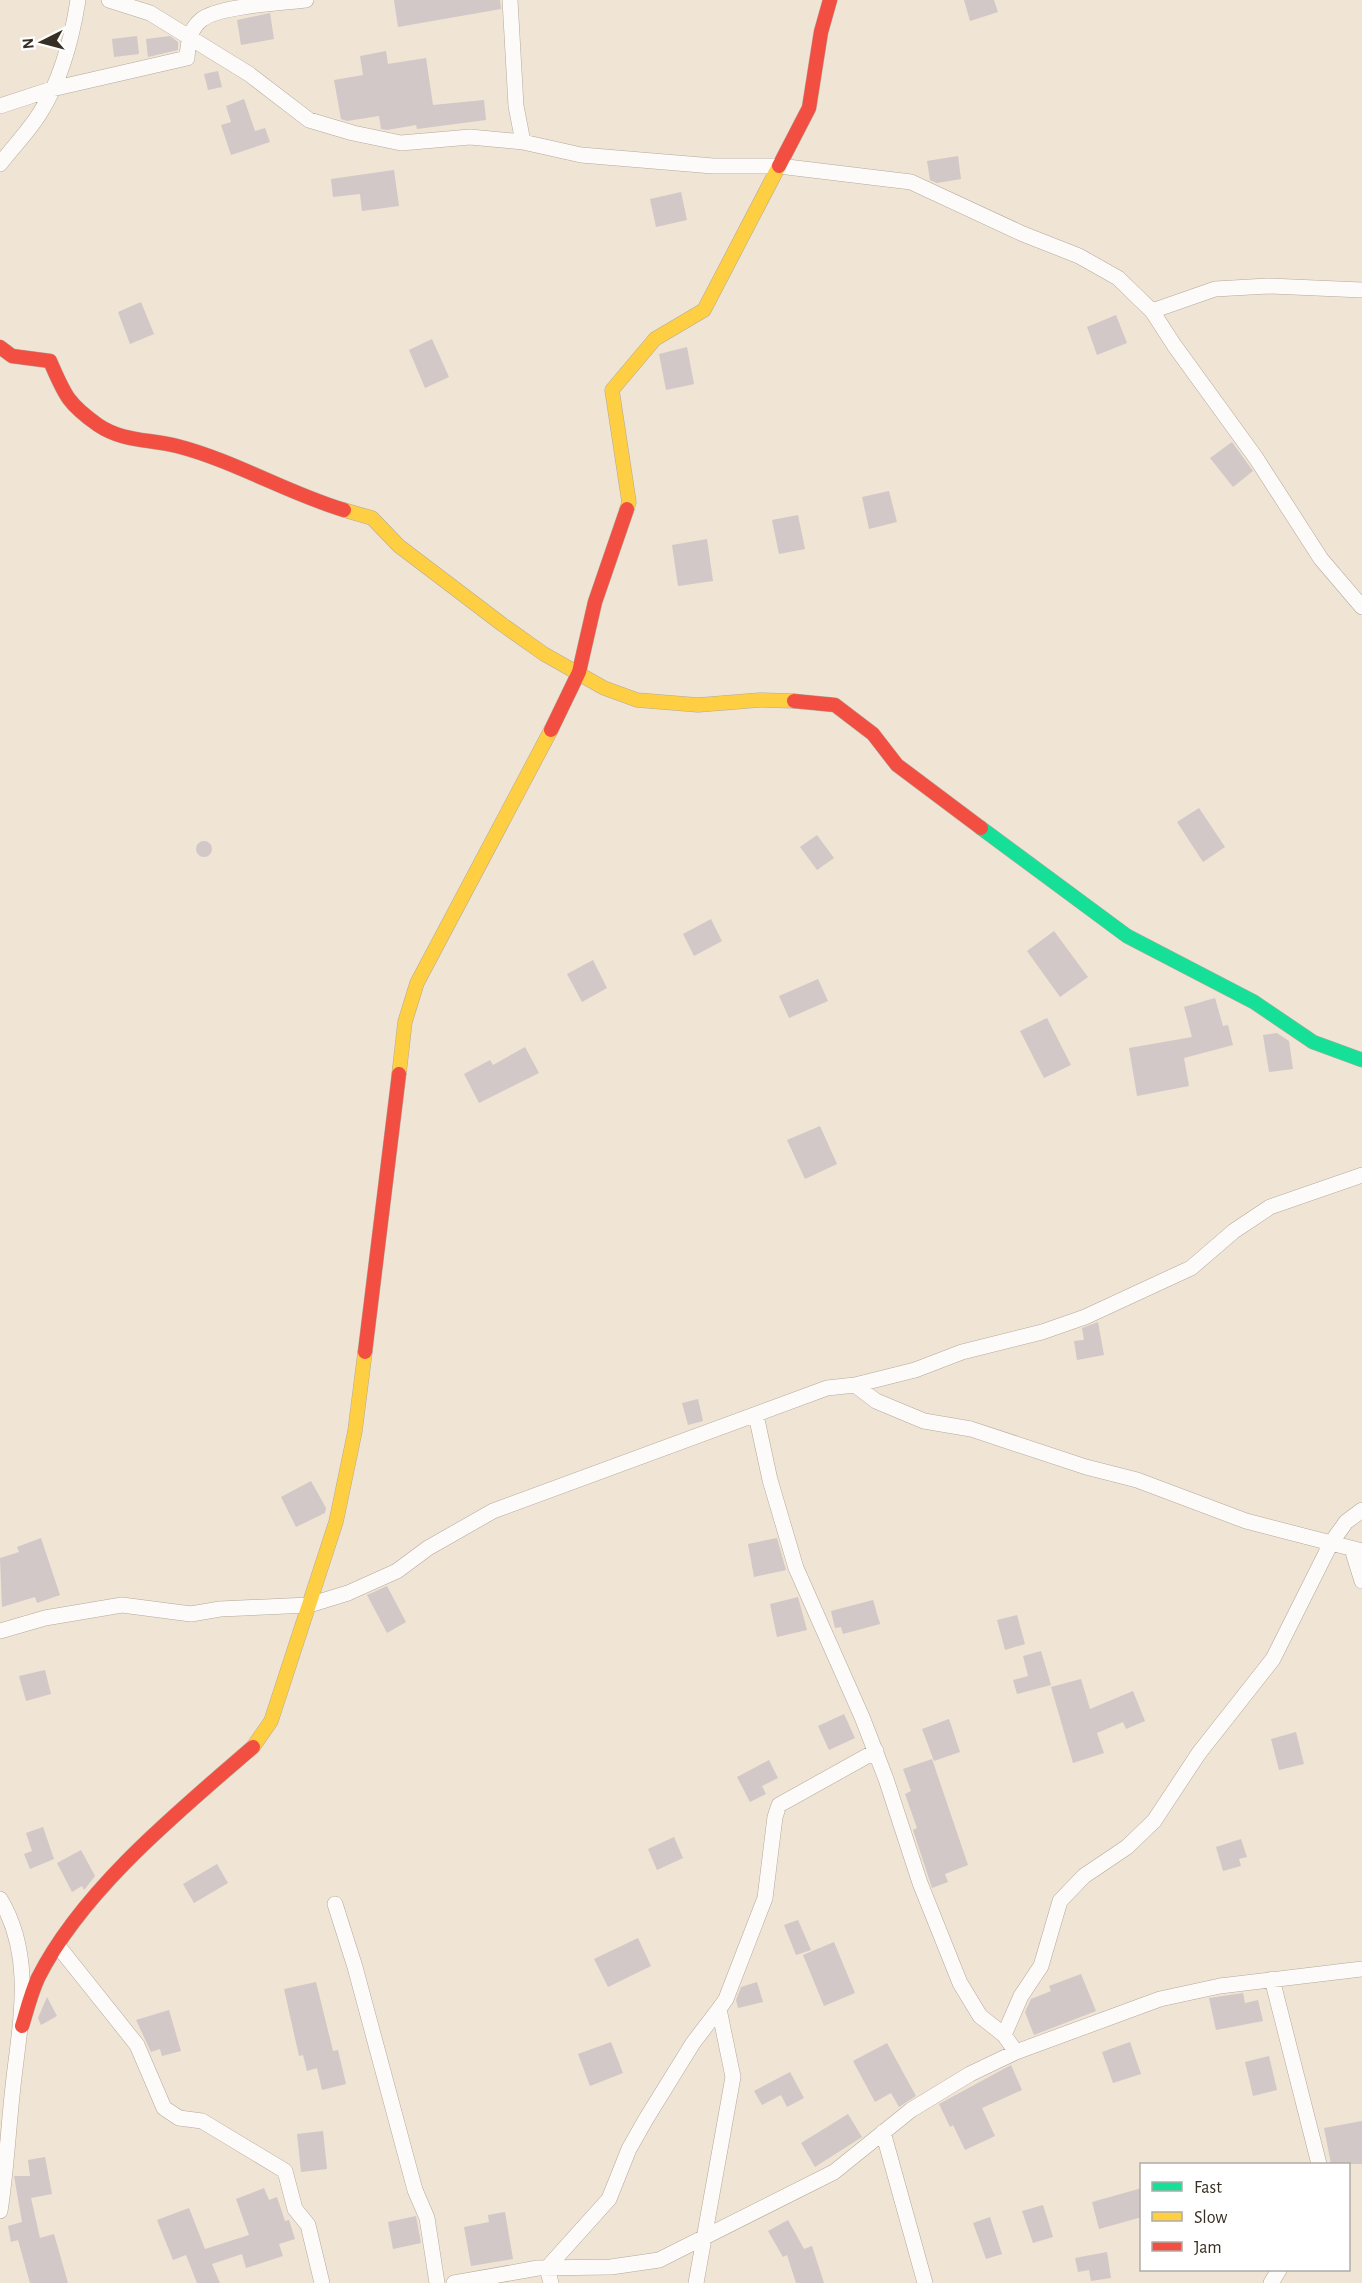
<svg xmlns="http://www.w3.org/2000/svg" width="1362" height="2283" font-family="'Alegreya Sans',sans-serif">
<rect width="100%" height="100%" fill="#f0e4d4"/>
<path fill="#d1c8c7" d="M394 0H500L501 9 398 27Z
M964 0H994L998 12 970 21Z
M270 13 274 39 241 45 237 20Z
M137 36 139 54 114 57 112 39Z
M170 36 178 42V50L148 57 146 39Z
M386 51 388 64 426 58 433 105 484 100 486 120 417 129 416 125 387 130 381 129 379 116 347 121 341 119 334 80 363 75 360 56Z
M218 71 222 87 208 90 204 74Z
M244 99 255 131 265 128 270 142 231 155 221 125 231 122 226 106Z
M958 156 961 179 937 183 930 180 927 161Z
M394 170 399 206 362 211 360 194 333 197 331 179Z
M681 192 687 220 656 227 650 199Z
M141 302 154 334 130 344 118 312Z
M1116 315 1127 343 1097 355 1087 327Z
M432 339 449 377 425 388 409 350Z
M687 347 694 384 666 390 659 354Z
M1232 442 1253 471 1233 487 1210 458Z
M889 491 897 522 869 529 862 497Z
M798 515 805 549 779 554 772 520Z
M707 539 713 581 678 586 672 545Z
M1199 808 1225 847 1203 862 1177 822Z
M817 835 834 858 817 870 800 847Z
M196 849a8 8 0 1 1 16 0a8 8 0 1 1-16 0Z
M711 919 722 941 694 956 683 934Z
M1054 931 1088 977 1060 997 1027 951Z
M593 960 607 988 582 1002 567 974Z
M818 979 828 1001 789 1018 779 996Z
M1215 998 1223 1026 1228 1025 1233 1045 1184 1058 1189 1086 1137 1096 1129 1048 1192 1037 1184 1007Z
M1047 1018 1071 1065 1044 1078 1020 1031Z
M1277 1033 1289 1041 1293 1069 1269 1072 1263 1035Z
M525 1047 539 1073 479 1103 464 1074 490 1060 493 1065Z
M820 1126 837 1164 805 1179 787 1140Z
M1098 1322 1104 1355 1077 1360 1074 1341 1084 1340 1082 1328Z
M698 1399 703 1421 688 1425 682 1403Z
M311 1481 326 1508 325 1513 296 1527 281 1497Z
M41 1538 60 1595 37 1603 35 1597 2 1607 0 1558 19 1552 17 1547Z
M777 1538 786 1570 754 1577 748 1544Z
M387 1586 406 1622 387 1633 367 1595Z
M798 1597 807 1630 777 1637 770 1604Z
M873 1600 880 1624 843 1634 841 1627 835 1628 831 1611Z
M1017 1615 1025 1644 1005 1650 997 1620Z
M1041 1651 1051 1685 1017 1694 1013 1680 1028 1676 1023 1656Z
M45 1670 51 1694 26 1701 19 1676Z
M1081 1679 1090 1709 1133 1691 1145 1721 1126 1729 1123 1722 1097 1733 1104 1753 1073 1763 1051 1687Z
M844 1714 855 1738 829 1750 818 1726Z
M949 1719 960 1752 934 1761 922 1729Z
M1296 1732 1304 1764 1279 1770 1271 1739Z
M932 1759 968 1865 945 1874 948 1882 932 1888 913 1830 917 1828 905 1794 911 1791 903 1769Z
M769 1760 778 1778 762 1786 766 1794 750 1802 737 1777Z
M43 1827 54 1859 30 1869 24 1854 32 1851 26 1833Z
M674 1837 683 1858 657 1870 648 1849Z
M1241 1839 1247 1857 1239 1859 1241 1866 1223 1871 1216 1847Z
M81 1850 95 1876 84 1890 82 1886 72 1892 57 1863Z
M217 1864 228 1883 194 1903 183 1884Z
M798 1920 811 1950 796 1955 784 1925Z
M638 1938 651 1966 608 1987 594 1959Z
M834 1942 855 1993 824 2006 803 1955Z
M1081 1974 1096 2011 1034 2035 1025 2012 1031 1999 1051 1991 1049 1986Z
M316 1982 333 2051 338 2050 346 2084 322 2090 317 2068 307 2071 303 2055 299 2056 284 1989Z
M757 1982 763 2002 738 2008 736 2000 741 1987Z
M1243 1993 1245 2003 1258 2000 1263 2021 1216 2030 1209 1998Z
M47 1997 57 2016 41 2025 38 2018Z
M169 2010 181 2051 162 2056 160 2049 151 2052 136 2020Z
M611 2042 623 2073 590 2086 578 2054Z
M1130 2042 1141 2074 1113 2083 1102 2052Z
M887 2043 916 2096 899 2107 891 2093 875 2102 853 2061Z
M1269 2056 1277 2090 1253 2096 1245 2062Z
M1011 2065 1022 2090 982 2108 995 2136 965 2150 953 2125 950 2127 939 2104Z
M790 2072 804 2098 787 2107 781 2095 762 2105 754 2091Z
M848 2114 862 2137 815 2167 801 2143Z
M1362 2121V2164H1331L1324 2128Z
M323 2131 327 2169 301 2172 297 2134Z
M45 2157 52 2194 31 2198 40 2238 54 2234 68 2283H30L18 2240 11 2242 8 2226 22 2222 14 2176H30L28 2160Z
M264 2188 269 2200 277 2197 285 2221 289 2220 295 2239 279 2244 283 2256 246 2268 242 2254 212 2264 220 2283H197L186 2255 173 2260 157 2220 189 2208 205 2249 249 2235 236 2199Z
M1142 2188V2217L1099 2229 1092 2202Z
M1043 2205 1053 2237 1033 2243 1022 2211Z
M505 2212 513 2259 471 2266 464 2227 489 2222 488 2215Z
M416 2216 421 2243 393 2249 388 2222Z
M990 2217 1002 2254 986 2259 973 2223Z
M788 2220 804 2249 812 2246 824 2283H796L787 2255 783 2257 768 2231Z
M1107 2252 1111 2278 1091 2281 1089 2270 1078 2272 1075 2258Z"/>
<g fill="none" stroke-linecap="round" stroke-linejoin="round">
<g stroke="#b2a99c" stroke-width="16">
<path id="street" d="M109 0 150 13 249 74 309 120 353 133 401 143 470 137 523 142 581 155 713 166H779L911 182 1023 234 1079 256 1118 278 1152 311 1174 345 1256 458 1321 559 1362 607
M510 0 516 106 523 142
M0 106 52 89 187 58C188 44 189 30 201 20 218 6 282 3 306 0
M0 164C13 147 29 131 40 113 61 80 72 38 78 0
M1152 311 1215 289 1268 286 1362 290
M855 1385 876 1401 924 1421 971 1429 1086 1467 1137 1480 1246 1521 1362 1551
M756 1415 770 1480 796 1568 862 1717 886 1779 920 1883 960 1983 980 2016 1004 2035 1016 2052
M1352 1549 1362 1581
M0 1631 45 1618 122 1605 191 1614 220 1609 309 1605 348 1593 397 1571 428 1548 493 1511 827 1388 855 1385 915 1370 962 1352 1042 1332 1085 1317 1191 1268 1234 1231 1270 1207 1362 1175
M0 1899C37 1960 18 2031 12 2096 8 2134 6 2173 0 2211
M335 1904 355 1967 415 2190 427 2218 437 2283
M58 1946 137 2045 164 2108 179 2118 202 2121 285 2171 295 2209 308 2225 322 2283
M1272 1979 1319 2164
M1004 2035 1021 1996 1041 1966 1060 1901 1084 1876 1127 1847 1154 1821 1199 1753 1273 1659 1331 1543 1346 1522 1362 1510
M883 2132 925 2283
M454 2283 538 2268 611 2267 659 2260 834 2172 911 2110 970 2074 1016 2052 1160 1999 1220 1986 1362 1969
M551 2283 547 2268 609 2199 629 2149 646 2119 693 2043 719 2009
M696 2283 733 2077 719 2009 726 1999 765 1898 775 1817 779 1805 876 1751
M1271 2283 1279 2270"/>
</g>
<g stroke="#b2a99c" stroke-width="15">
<path id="fast" d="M981 828 1127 936 1254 1002 1313 1042 1362 1060"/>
</g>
<g stroke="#b2a99c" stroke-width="15">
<path id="slow" d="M627 509 629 502 612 390 655 339 704 310 779 166
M344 510 372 518 399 546 503 625 544 654 604 688 637 700 698 705 760 700 794 701
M399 1074 405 1022 417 983 551 730
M253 1747 271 1721 336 1522 355 1431 365 1352"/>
</g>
<g stroke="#b2a99c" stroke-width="15">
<path id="jam" d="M779 166 809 108 821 32 830 0
M0 347 12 356 50 361C65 395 67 403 98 425 123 442 150 439 177 446 235 461 287 493 344 510
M794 701 835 705 873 734 897 765 981 828
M551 730 579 672 595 602 627 509
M365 1352 399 1074
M22 2026C27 2010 31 1993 38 1978 82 1890 179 1811 253 1747"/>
</g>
<use href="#street" stroke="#fdfbf9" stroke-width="15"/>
<use href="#fast" stroke="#16e098" stroke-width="14"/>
<use href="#slow" stroke="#ffcf43" stroke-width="14"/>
<use href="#jam" stroke="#f24e42" stroke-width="14"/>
</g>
<rect x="1140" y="2163" width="210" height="108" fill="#ffffff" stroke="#afaca7" stroke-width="1.5"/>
<rect x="1152" y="2182" width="30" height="9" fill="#16e098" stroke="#afaca7" stroke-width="1.5"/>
<text x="1194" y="2193" font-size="18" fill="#372f23">Fast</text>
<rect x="1152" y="2212" width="30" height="9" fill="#ffcf43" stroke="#afaca7" stroke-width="1.5"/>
<text x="1194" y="2223" font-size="18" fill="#372f23">Slow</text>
<rect x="1152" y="2242" width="30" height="9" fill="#f24e42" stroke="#afaca7" stroke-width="1.5"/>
<text x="1194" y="2253" font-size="18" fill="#372f23">Jam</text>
<g transform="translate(42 42) rotate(264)" stroke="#ffffff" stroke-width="4.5" paint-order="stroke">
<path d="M0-4.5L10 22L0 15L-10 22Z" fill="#372f23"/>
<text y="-9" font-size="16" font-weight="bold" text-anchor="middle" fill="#372f23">N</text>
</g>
</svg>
